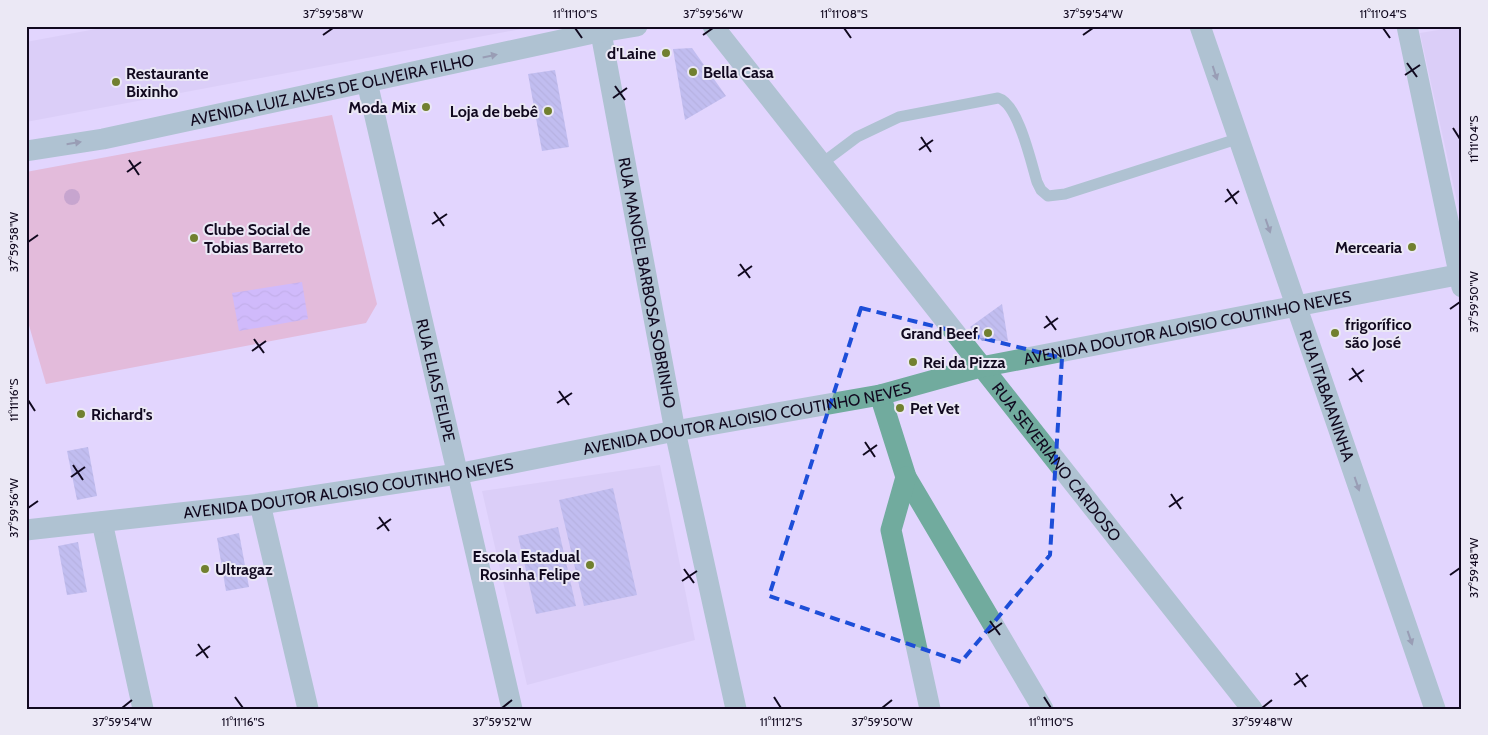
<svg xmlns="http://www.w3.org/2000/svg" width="1488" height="735" font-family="Cabin,sans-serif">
<defs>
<pattern id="water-waves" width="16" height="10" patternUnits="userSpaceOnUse" patternTransform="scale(1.25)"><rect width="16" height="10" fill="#ba99f9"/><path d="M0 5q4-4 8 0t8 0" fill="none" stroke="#9f82d5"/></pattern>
<pattern id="building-back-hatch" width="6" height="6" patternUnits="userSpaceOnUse" patternTransform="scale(1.25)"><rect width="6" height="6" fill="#99a0e0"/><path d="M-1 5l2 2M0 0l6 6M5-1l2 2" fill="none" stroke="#8388c0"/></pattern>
</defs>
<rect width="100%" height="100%" fill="#e2d5fe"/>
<path fill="#d3c6f1" d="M112 26H537L26 122V42Z
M1462 26V224L1420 33Z
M660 465 695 640 527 685 482 491Z"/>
<path fill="#e49bb2" d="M332 115 377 304 366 323 46 384 26 315V172Z"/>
<path fill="url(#water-waves)" d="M302 282 308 319 239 331 232 293Z"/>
<path fill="url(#building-back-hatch)" d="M692 48 726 96 685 120 673 49Z
M555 70 569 147 542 151 528 74Z
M1002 304 1008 341H982L970 327Z
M88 447 97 496 77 500 67 451Z
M613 488 637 595 584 606 559 500Z
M558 527 576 606 536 614 518 536Z
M239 533 249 587 226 591 217 538Z
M78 542 87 592 67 595 58 546Z"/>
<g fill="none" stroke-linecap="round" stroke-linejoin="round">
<path stroke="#71ab9e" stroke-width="11" d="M821 164 857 137 899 117 998 98C1018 103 1031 162 1037 182L1041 190 1048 196 1065 194 1237 139"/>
<g stroke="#71ab9e" stroke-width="21">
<path id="s1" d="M713 26 1252 709"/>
<path id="s2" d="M1200 26 1435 709"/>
<path d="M1407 26 1462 287"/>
<path id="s3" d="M601 33 675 431 736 709"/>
<path id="s4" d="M367 82 512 709"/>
<path id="s5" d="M26 151 103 139 589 34 637 26"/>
<path d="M880 395 906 477 1043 709"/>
<path d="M906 477 891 530 930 709"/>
<path d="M260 504 308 709"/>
<path d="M102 522 143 709"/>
<path id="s6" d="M26 530 260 504 457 474 675 431 880 395 981 367 1462 274"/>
</g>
</g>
<circle fill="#a76c97" cx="72" cy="197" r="8"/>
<defs><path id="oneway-solid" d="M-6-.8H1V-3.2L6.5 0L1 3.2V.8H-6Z" transform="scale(1.25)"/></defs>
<g fill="#415a5e">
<use href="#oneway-solid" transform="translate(490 56) rotate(-12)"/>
<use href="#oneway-solid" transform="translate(1215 73) rotate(72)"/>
<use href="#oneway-solid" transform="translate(74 143) rotate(-9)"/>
<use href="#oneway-solid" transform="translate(1268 226) rotate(71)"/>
<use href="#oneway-solid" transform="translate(1357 484) rotate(71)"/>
<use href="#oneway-solid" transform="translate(1410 638) rotate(71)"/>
</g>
<path d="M0 0H1488V735H0ZM861 308 1062 358 1050 555 961 662 769 596Z" fill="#e2d5fe" fill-opacity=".55" fill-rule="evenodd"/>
<path fill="none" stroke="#1d4ed8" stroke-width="4" stroke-dasharray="10 6" stroke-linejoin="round" d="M861 308 1062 358 1050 555 961 662 769 596Z"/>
<path fill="none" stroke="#11091f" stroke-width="2" d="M575 28 582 38M844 28 851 38M1383 28 1390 38M323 35 333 28M703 35 713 28M1083 35 1093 28M1407 63 1417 77M1405 75 1420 65M615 86 625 100M613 98 627 88M1453 128 1460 139M921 137 931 152M919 150 933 140M129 160 139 175M127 172 141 162M1227 189 1237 204M1225 202 1239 191M434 212 444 226M432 224 447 214M28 242 38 235M740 264 750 278M738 276 752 266M1450 309 1460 302M1046 316 1056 330M1044 328 1058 318M254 339 264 353M252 351 266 341M1352 368 1362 382M1349 380 1364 370M559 391 569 405M28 400 35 411M557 403 572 393M865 442 875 457M863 455 877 445M73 465 83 480M71 477 85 467M1171 494 1181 509M1169 507 1183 497M28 508 38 501M379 517 389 531M377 529 391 519M684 569 694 583M1450 575 1460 568M682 581 697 571M990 621 1000 635M988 633 1002 623M198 644 208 658M196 656 210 646M1296 673 1306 687M1294 685 1308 675M235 697 243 708M774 697 781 708M1044 697 1051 708M122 708 132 700M502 708 512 700M882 708 892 700M1262 708 1272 700"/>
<g fill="#71802f" stroke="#ebe8f5" stroke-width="2">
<circle cx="666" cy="53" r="5"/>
<circle cx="693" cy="72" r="5"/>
<circle cx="116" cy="82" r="5"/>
<circle cx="426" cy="107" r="5"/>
<circle cx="548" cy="111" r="5"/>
<circle cx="194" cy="238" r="5"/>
<circle cx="1412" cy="247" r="5"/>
<circle cx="988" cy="333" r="5"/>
<circle cx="1335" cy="333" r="5"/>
<circle cx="913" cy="362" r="5"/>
<circle cx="900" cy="408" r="5"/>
<circle cx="81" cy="414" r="5"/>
<circle cx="590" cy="565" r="5"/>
<circle cx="205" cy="569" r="5"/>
</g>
<g text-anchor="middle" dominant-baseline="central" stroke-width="4" stroke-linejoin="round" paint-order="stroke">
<g font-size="16" font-weight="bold" fill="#11091f" stroke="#ebe8f5" text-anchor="start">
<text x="656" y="53" text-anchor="end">d'Laine</text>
<text x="703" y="72">Bella Casa</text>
<text x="126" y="73">Restaurante<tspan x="126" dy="18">Bixinho</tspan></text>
<text x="416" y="107" text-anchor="end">Moda Mix</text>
<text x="538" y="111" text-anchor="end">Loja de bebê</text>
<text x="204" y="229">Clube Social de<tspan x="204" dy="18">Tobias Barreto</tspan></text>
<text x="1402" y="247" text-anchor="end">Mercearia</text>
<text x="1345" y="324">frigorífico<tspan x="1345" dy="18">são José</tspan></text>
<text x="978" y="333" text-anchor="end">Grand Beef</text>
<text x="923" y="362">Rei da Pizza</text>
<text x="910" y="408">Pet Vet</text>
<text x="91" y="414">Richard's</text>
<text x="580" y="556" text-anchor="end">Escola Estadual<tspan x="580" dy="18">Rosinha Felipe</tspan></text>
<text x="215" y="569">Ultragaz</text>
</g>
<g font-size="16" fill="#11091f" stroke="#ebe8f5">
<text stroke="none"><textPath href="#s5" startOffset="312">AVENIDA LUIZ ALVES DE OLIVEIRA FILHO</textPath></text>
<text stroke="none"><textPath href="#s3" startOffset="254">RUA MANOEL BARBOSA SOBRINHO</textPath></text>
<text stroke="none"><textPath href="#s6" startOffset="1180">AVENIDA DOUTOR ALOISIO COUTINHO NEVES</textPath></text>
<text stroke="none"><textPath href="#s4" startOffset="306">RUA ELIAS FELIPE</textPath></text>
<text stroke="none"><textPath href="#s2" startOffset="391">RUA ITABAIANINHA</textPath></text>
<text stroke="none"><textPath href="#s6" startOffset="730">AVENIDA DOUTOR ALOISIO COUTINHO NEVES</textPath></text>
<text stroke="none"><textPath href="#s1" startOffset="555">RUA SEVERIANO CARDOSO</textPath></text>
<text stroke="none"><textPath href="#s6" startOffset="325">AVENIDA DOUTOR ALOISIO COUTINHO NEVES</textPath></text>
</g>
</g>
<rect width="1488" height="735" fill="none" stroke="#ebe8f5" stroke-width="55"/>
<rect x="28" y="28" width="1432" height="680" fill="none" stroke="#11091f" stroke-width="2"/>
<g font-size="12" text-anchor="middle" fill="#11091f">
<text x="333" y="18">37°59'58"W</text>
<text x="575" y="18">11°11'10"S</text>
<text x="713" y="18">37°59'56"W</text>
<text x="844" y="18">11°11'08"S</text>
<text x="1093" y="18">37°59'54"W</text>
<text x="1383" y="18">11°11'04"S</text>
<text transform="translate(1474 139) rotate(-90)" y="4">11°11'04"S</text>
<text transform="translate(14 242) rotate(-90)" y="4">37°59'58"W</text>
<text transform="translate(1474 302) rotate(-90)" y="4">37°59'50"W</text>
<text transform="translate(14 400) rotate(-90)" y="4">11°11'16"S</text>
<text transform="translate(14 508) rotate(-90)" y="4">37°59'56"W</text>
<text transform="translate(1474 568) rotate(-90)" y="4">37°59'48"W</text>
<text x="122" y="726">37°59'54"W</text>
<text x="243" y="726">11°11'16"S</text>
<text x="502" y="726">37°59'52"W</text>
<text x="781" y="726">11°11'12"S</text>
<text x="882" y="726">37°59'50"W</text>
<text x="1051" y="726">11°11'10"S</text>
<text x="1262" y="726">37°59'48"W</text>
</g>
</svg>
